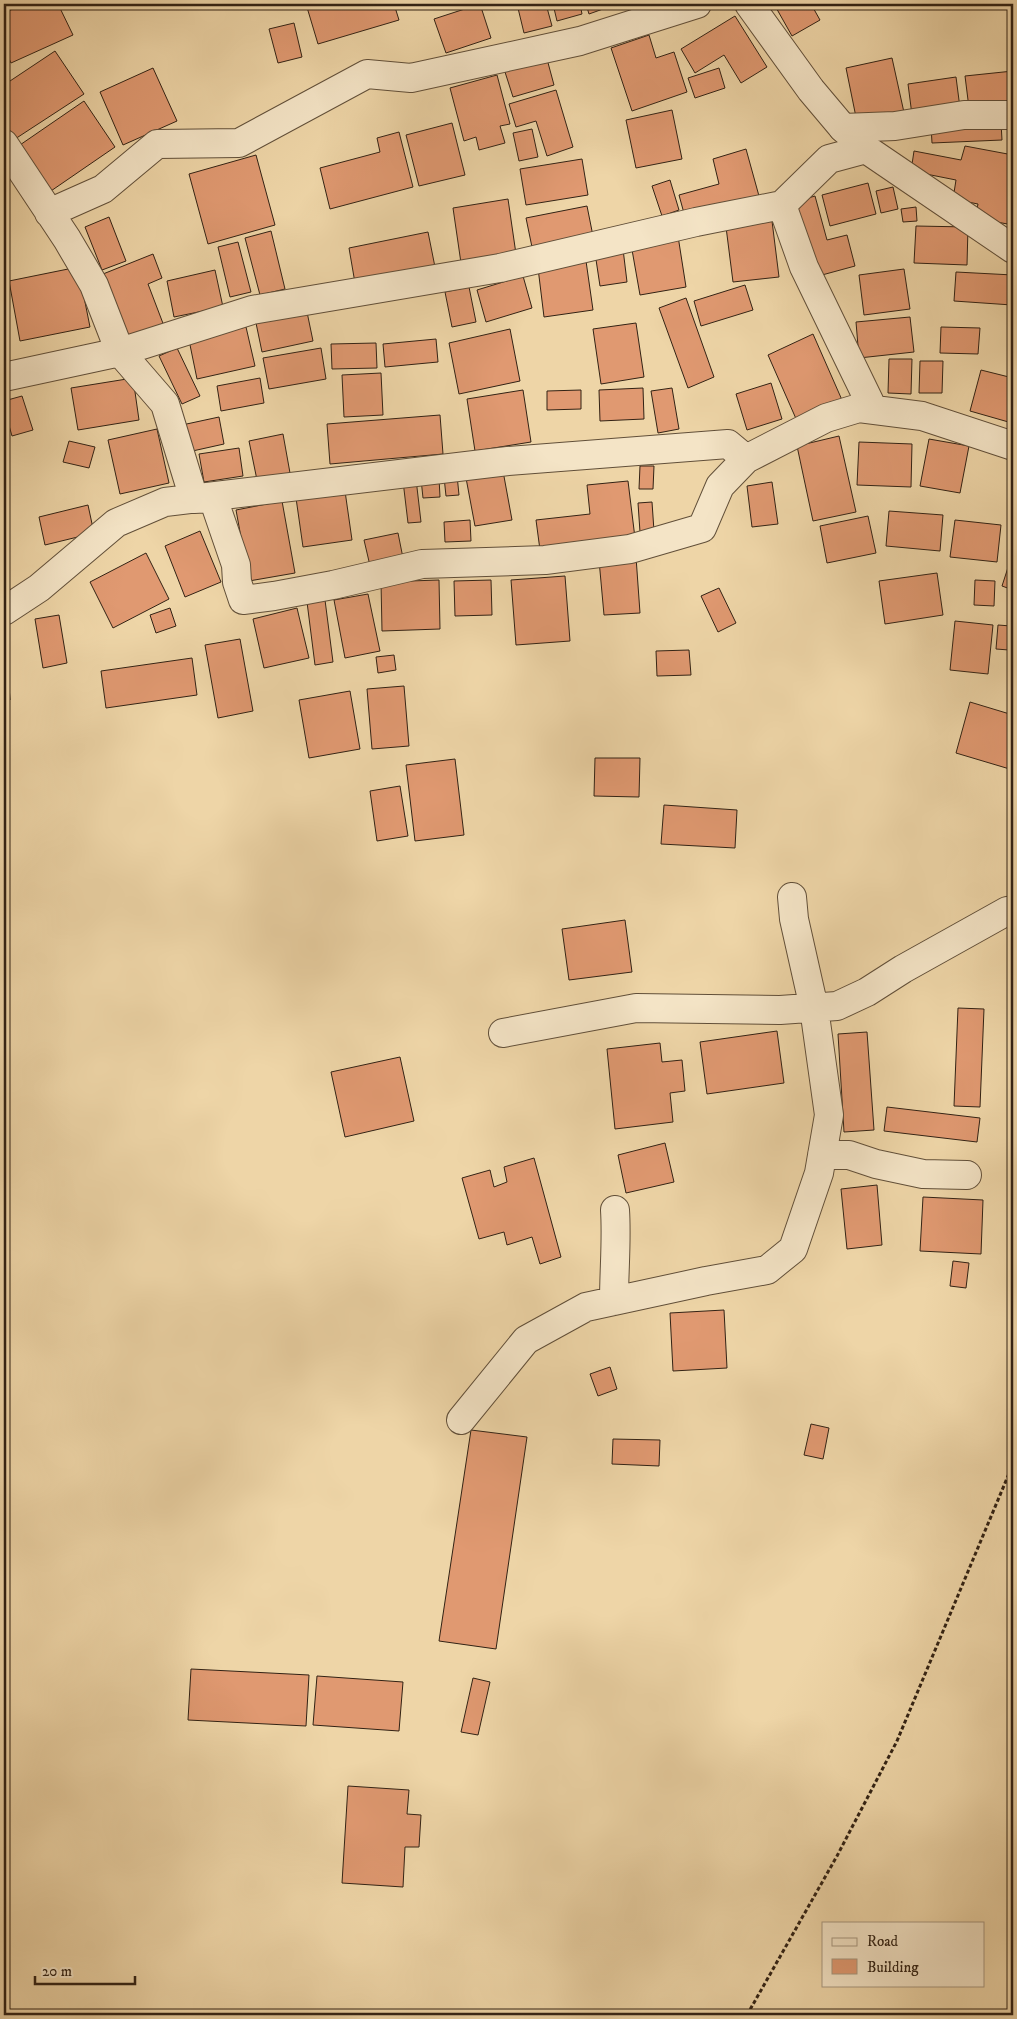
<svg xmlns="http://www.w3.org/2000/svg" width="1017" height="2019" font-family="'IM FELL DW Pica',serif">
<rect width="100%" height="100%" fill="#eed5a7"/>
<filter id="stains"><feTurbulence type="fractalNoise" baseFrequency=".004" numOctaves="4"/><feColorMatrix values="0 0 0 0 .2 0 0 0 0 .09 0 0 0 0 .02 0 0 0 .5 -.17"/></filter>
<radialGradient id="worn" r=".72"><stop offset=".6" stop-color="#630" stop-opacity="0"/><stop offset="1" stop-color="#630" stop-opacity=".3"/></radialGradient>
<path fill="#e09971" stroke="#322214" d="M24 4H58L73 35 11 63 4 48V13Z
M306 4H394L399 20 318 44Z
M480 4 491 38 446 53 434 19Z
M517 4H546L552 26 524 33Z
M553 4H580L582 14 557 21Z
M586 4H617L589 14Z
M774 4H811L820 20 792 36Z
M735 16 767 67 741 83 724 55 695 73 681 49Z
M294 23 302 57 278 63 269 29Z
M649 35 656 58 674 52 687 92 632 111 611 48Z
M55 51 84 94 15 139 4 122V85Z
M892 58 905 117 858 127 846 68Z
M547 59 554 85 513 97 505 72Z
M153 68 177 121 123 145 100 92Z
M719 68 725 88 695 98 688 78Z
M1013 71V103L969 108 965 76Z
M497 75 510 124 500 126 505 143 479 150 476 137 464 141 450 88Z
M956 77 960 108 912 115 908 84Z
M556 90 573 147 547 156 536 121 516 127 509 104Z
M84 101 115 147 48 193 17 147Z
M672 110 682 159 636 168 626 120Z
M1008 121H1013V147H1008Z
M452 123 465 175 419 186 406 135Z
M1001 123 1002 140 932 143 931 126Z
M532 129 538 157 519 161 513 133Z
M399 132 413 187 330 209 320 168 380 152 377 138Z
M965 146 1013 155V225L975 218 978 204 953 199 956 180 911 171 914 151 961 160Z
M746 149 759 196 685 217 679 195 719 184 713 159Z
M256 155 275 225 208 244 189 174Z
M582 159 588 195 526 205 520 169Z
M670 180 679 210 662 216 652 186Z
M868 183 876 214 830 226 822 195Z
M893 187 898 209 881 213 876 191Z
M815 196 827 240 847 235 855 266 811 278 791 203Z
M508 199 516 254 461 263 453 208Z
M587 206 594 241 533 252 526 218Z
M916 207 917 221 903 222 901 209Z
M109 217 126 261 102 270 85 227Z
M772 221 779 277 733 282 726 227Z
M916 226 968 227 967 265 914 263Z
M271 231 285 289 260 295 245 238Z
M428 232 435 267 355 283 349 248Z
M678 236 686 287 640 295 631 244Z
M238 242 251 292 230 297 218 247Z
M623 249 627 282 600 286 595 253Z
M153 254 162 278 148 284 164 326 123 342 98 276Z
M586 261 593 310 544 317 538 268Z
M78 267 90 327 20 341 9 281Z
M904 269 910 309 864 315 859 275Z
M215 270 223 307 174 317 167 281Z
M956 272 1013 275 1012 305 954 301Z
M523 276 532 308 486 322 477 290Z
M745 285 753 310 701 326 694 301Z
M469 287 476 322 452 327 445 292Z
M686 298 714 377 688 388 659 308Z
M307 312 313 341 262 352 256 323Z
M910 317 914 352 859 358 856 322Z
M636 323 644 377 601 384 593 329Z
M246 327 255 366 197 379 189 340Z
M941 327 980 328 978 354 940 353Z
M510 329 520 381 459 394 449 343Z
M813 334 842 400 797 421 768 355Z
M436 339 438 362 385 367 383 344Z
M376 343 377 368 332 369 331 344Z
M177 348 200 396 182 404 159 356Z
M321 348 326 379 269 389 263 358Z
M889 359H912L911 394 888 393Z
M920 361H943L942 393H919Z
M981 370 1013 378 1012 423 970 411Z
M381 373 383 415 344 417 342 375Z
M133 378 139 420 78 430 71 388Z
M260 378 264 403 221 411 217 386Z
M771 383 782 419 747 430 736 394Z
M643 388 644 419 600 421 599 390Z
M672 388 679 429 658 433 651 391Z
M523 390 531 442 475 451 467 399Z
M581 390V409L547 410V391Z
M22 396 33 430 12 436 4 408V401Z
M440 415 443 454 330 464 327 424Z
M219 417 224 444 188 452 182 425Z
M157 429 169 483 120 494 108 440Z
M283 434 290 473 257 480 249 441Z
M839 436 856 512 813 521 797 446Z
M929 439 969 446 960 493 920 486Z
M69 441 95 447 89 468 63 462Z
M859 442 912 444 911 487 857 485Z
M239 448 243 476 204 482 199 454Z
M640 466H654L653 489H639Z
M503 471 512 520 475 526 466 478Z
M457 475 459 495 446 496 444 477Z
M439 478 440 497 423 498 421 479Z
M416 479 421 522 408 523 403 481Z
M628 481 635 538 540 550 536 520 590 514 587 485Z
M772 482 778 524 752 527 747 486Z
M345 491 352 540 303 547 296 498Z
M282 501 295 573 249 581 236 510Z
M652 502 654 531 640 532 638 503Z
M88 505 94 533 45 545 39 517Z
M889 511 943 515 940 551 886 546Z
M868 516 876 553 827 563 820 526Z
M470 520 471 541 445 542 444 522Z
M955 520 1001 525 997 562 950 557Z
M200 531 221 582 185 597 165 546Z
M398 533 404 563 371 570 364 540Z
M1013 552V590L1002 586Z
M146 553 169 599 113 628 90 582Z
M636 557 640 613 604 615 599 560Z
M937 573 943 615 885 624 879 581Z
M565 576 570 641 516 645 511 580Z
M439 580 440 629 382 631 381 582Z
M491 580 492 615 455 616 454 581Z
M975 580 995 581 994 606 974 605Z
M719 588 736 623 718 632 701 596Z
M368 594 380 651 345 658 334 600Z
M325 600 333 662 315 665 307 602Z
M170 608 176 626 156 633 150 615Z
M297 608 309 658 264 668 253 619Z
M59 615 67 663 43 668 35 619Z
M955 621 993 625 988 674 950 670Z
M998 625 1011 626 1009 650 996 649Z
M240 639 253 711 218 718 205 645Z
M689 650 691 675 657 676 656 651Z
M394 655 396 670 378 673 376 657Z
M7 656 10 700 4 701V657Z
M192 658 197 695 106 708 101 671Z
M404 686 409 746 372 749 367 689Z
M350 691 360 749 309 758 299 700Z
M970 702 1013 715V770L956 753Z
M595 758H640L639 797 594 796Z
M455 759 464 835 415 841 406 765Z
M400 786 408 836 377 841 370 791Z
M664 805 737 810 735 848 661 844Z
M625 920 632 972 569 980 562 929Z
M958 1008 984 1009 980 1107 954 1106Z
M777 1031 784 1083 707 1094 700 1042Z
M867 1032 874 1130 844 1132 838 1034Z
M660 1043 662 1062 682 1060 685 1091 670 1093 673 1122 615 1129 607 1049Z
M400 1057 414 1121 345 1137 331 1072Z
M887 1107 980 1118 977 1142 884 1131Z
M665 1143 674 1182 626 1193 618 1155Z
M534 1158 561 1257 540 1264 532 1237 507 1245 504 1232 479 1239 462 1178 490 1170 494 1187 507 1182 504 1167Z
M877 1185 882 1245 847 1249 841 1189Z
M923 1197 983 1200 981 1254 920 1251Z
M953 1261 969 1263 966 1288 950 1286Z
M724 1310 727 1368 673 1371 670 1313Z
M610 1367 617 1389 598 1396 590 1374Z
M811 1424 829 1428 823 1459 804 1455Z
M471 1430 527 1437 496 1649 439 1641Z
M613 1439 660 1440 659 1466 612 1464Z
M191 1669 309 1675 306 1726 188 1720Z
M317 1676 403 1682 399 1731 313 1725Z
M473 1678 490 1682 478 1735 461 1732Z
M348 1786 409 1790 407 1814 421 1815 419 1847H405L403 1887 342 1883Z"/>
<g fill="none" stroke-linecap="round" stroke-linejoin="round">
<g stroke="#614f39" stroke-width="30">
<path id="minor" d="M843 128 895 126 964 115H1013
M4 144 67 239 94 285 120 352 165 404 194 499 213 498 236 565 237 582 243 600 274 596 333 585 422 564 545 560 630 549 702 528 720 486 746 459 826 418 859 408 922 416 1013 446
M782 205 804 267 873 409
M49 213 103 189 157 144 239 143 367 74 411 78 580 41 697 4
M4 377 120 352 252 310 500 268 696 222 782 205 829 159 866 149
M4 611 39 588 116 523 165 502 508 461 728 444 746 459
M503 1033 636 1008 780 1010 837 1006 867 992 903 969 1007 911 1013 910
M822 1155H849L876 1164 923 1174 967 1175
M614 1301C614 1270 617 1240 615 1210
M461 1420 526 1340 586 1307 706 1281 767 1270 793 1249 819 1173 829 1115 814 1008 794 919 792 897"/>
</g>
<g stroke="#614f39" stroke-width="30">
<path id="tertiary" d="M749 4 811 90 843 128 866 149 1013 249"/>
</g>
<path stroke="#322214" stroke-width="3" stroke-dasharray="4 2.5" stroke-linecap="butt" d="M747 2015 837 1856 897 1741 1013 1464"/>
<use href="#minor" stroke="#f4e4c6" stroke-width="28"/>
<use href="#tertiary" stroke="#f4e4c6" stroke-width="28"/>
</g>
<rect width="1017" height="2019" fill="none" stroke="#eed5a7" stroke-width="20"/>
<rect x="5" y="5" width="1007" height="2009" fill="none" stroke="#322214" stroke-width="2.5"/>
<rect x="10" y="10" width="997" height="1999" fill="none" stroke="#322214"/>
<rect x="822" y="1922" width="162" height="65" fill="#f4e4c6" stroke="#a6967f"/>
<rect x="832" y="1938" width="25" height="8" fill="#f4e4c6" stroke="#a6967f"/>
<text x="867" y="1946" font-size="15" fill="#322214">Road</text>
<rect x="832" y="1959" width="25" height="15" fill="#e09971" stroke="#a6967f"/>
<text x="867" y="1972" font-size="15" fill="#322214">Building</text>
<path d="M35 1976v8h100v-8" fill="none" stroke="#322214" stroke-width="2.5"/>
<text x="42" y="1976" font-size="15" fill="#322214" stroke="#f4e4c6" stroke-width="4" paint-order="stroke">20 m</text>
<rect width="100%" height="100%" filter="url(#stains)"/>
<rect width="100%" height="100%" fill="url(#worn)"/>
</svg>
